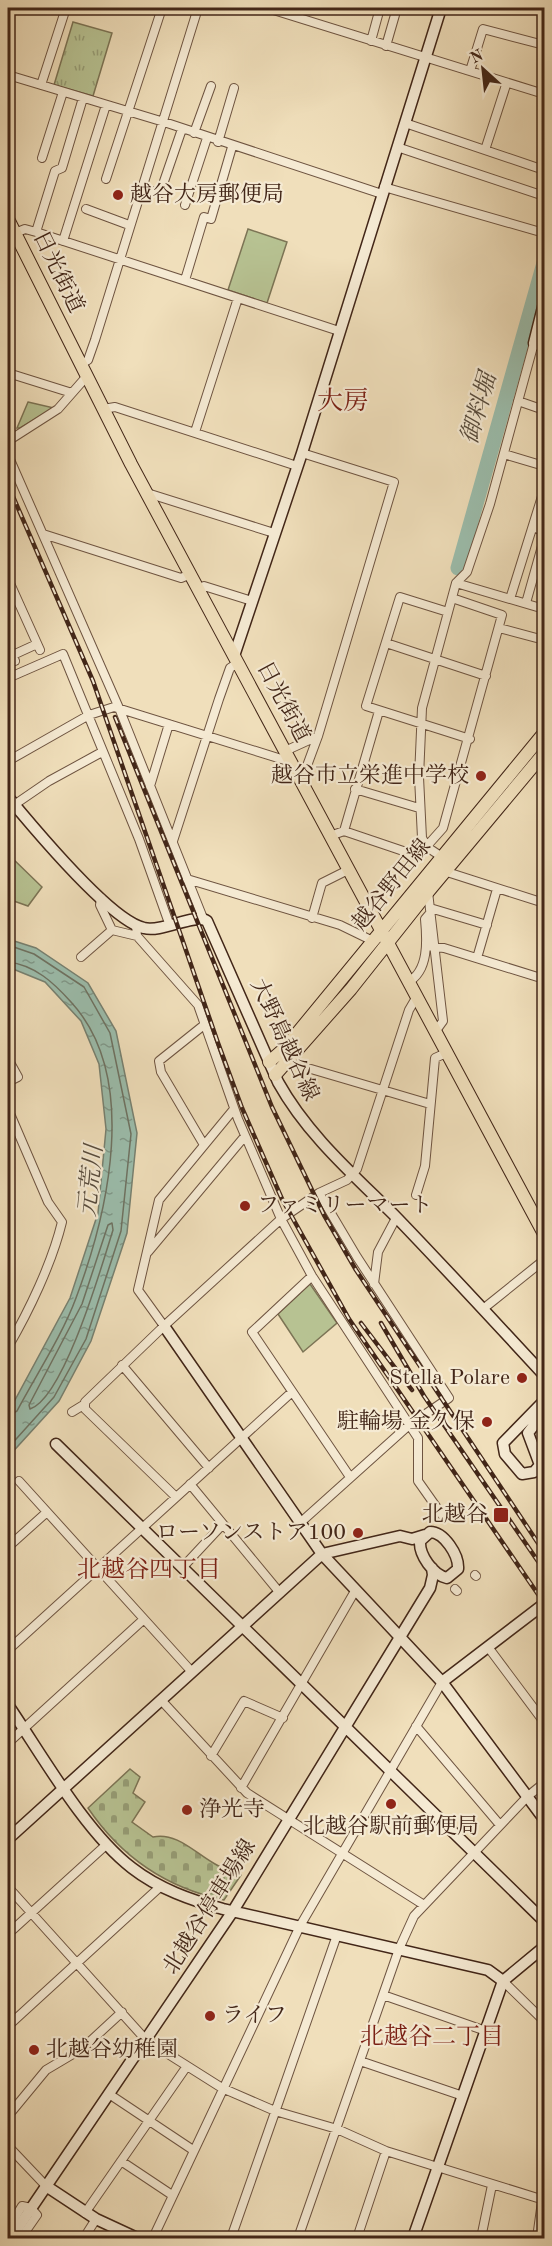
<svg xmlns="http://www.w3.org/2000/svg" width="552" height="2246" font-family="'Old Standard TT','Noto Serif JP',serif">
<defs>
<pattern id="grass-tufts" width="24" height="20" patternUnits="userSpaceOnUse" patternTransform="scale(1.5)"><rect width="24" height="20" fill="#b7c292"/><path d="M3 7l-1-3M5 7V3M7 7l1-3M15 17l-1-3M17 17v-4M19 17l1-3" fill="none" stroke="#969d76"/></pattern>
<pattern id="cemetery-stones" width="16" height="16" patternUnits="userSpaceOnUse" patternTransform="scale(1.5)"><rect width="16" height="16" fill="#b7c292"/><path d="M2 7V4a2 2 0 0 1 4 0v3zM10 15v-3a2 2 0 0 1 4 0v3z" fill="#969d76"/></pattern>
<pattern id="water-ripples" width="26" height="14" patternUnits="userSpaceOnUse" patternTransform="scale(1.5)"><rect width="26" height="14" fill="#9bbdac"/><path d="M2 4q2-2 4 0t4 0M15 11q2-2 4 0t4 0" fill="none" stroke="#80998b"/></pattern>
</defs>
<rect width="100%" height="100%" fill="#f0dfbb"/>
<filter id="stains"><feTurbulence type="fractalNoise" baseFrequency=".00333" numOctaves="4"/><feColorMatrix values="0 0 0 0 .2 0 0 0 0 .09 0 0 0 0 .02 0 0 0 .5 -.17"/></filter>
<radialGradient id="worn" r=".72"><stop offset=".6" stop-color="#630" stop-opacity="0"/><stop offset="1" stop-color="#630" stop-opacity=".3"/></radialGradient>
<path fill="url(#grass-tufts)" stroke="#7c7455" stroke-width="1.5" d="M73 22 112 33 93 96 54 85Z"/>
<path fill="url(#cemetery-stones)" stroke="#7c7455" stroke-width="1.5" d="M130 1769 140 1777 133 1793 145 1802 132 1822 153 1837C177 1832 195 1853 215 1864 223 1869 233 1872 241 1875L224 1900C167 1888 121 1857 88 1808Z"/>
<path fill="#b7c292" stroke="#7c7455" stroke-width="1.5" d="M248 229 287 242 267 303 228 290Z
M28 402 54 408 20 428H17Z
M8 854 42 887 28 906 8 899Z
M310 1284 337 1323 303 1352 278 1314Z"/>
<path fill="url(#water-ripples)" stroke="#778171" stroke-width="1.5" d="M8 939 36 948 88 983 116 1031 137 1133 127 1233 91 1341 59 1401 8 1457V1413L70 1298 98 1213 106 1129 99 1064 81 1021 45 982 8 967Z"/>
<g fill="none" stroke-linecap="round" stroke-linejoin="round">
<path stroke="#6e7262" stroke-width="1.5" d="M8 945 34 954 84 987 110 1033 131 1134 121 1231 86 1339 54 1397 8 1448
M8 962C35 965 54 983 71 1002 140 1077 108 1213 76 1298 62 1336 36 1375 17 1411L8 1416
M112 1223 113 1230C102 1265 64 1398 30 1409L29 1405 82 1304 108 1225Z"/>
<path stroke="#778171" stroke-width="2" d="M8 944 12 930"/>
<path stroke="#9bbdac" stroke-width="15" d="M458 568 544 263"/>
<g stroke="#6e5441" stroke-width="10">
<path id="street" d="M267 8 544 94
M371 41 380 8
M541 44 544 30
M386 46 397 8
M470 71 483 29 544 45
M8 75 164 122 382 194
M41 85 66 8
M405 123 544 170
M194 133 211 86
M218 142 234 88
M397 147 544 196
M485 150 506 85
M42 158 63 92
M106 179 162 8
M384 187 544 233
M142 189 160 193 182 129
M185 205 207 138
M86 209 129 225
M36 232 55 171 62 168 83 98
M15 233 25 229 36 232 339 331
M63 241 106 105
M542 252 544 244
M185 280 204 217 211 219 232 147
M81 364 88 360 95 340 198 8
M8 373 72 393
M518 401 544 410
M103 409 115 407 297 466
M195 432 238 298
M8 441 58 409 87 376
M504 454 544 466
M8 455 119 708 203 918
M147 493 274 533
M533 527 544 531
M43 534 181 578 191 574
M8 579 40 650
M456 583 544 609
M199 589 204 586 252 601
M510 599 544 490
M526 603 544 539
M448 612 400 597 366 706 470 739
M499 628 544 640
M386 643 486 676
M8 644 15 661
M13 655 37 644
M8 678 63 654 139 839 170 926
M285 751 318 736
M8 761 89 715 114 707 291 762
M301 782 318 736 394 482 302 453
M150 786 169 724
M355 789 419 808
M14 805 49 781 102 752
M344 831 379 711
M330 836 344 831 418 856 443 828 502 615 452 598
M173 841 219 699 230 668 238 663
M442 857 427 847 422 838 419 777 422 708 456 583 467 572 490 504 534 343
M447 872 544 903
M187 879 340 925 373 941
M428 892 443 1021 435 1032
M430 908 487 925
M312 918 322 883 348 870
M136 925 137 936 198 1005 238 1119 281 1219 312 1276 418 1438V1481L442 1515
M112 930 137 936
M427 946 444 948 544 979
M81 957 112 930 100 905 101 898
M477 958 497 889
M408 982C429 971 427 940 425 919L431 912
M204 1025 159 1061 161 1072 204 1145
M8 1059 18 1077 8 1082
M311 1069 430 1104
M8 1109 48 1202 62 1222C52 1263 29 1311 8 1347
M416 1195 425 1166 435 1058 446 1053
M148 1252 245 1136
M312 1276 252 1332 350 1477
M374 1284 378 1252 396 1218
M483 1309 544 1260
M164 1326 138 1290 159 1200 234 1109
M122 1365 209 1468
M72 1412 85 1404
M19 1481 192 1672
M190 1484 280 1593
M176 1497 85 1409V1402L164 1326 281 1219 319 1193
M300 1523 408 1426 449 1398 357 1257 319 1193 347 1180 357 1169 409 1010 416 998
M8 1547 47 1512
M182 1568 223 1524
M475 1575 476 1576
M455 1589 457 1591
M537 1609 544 1619
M488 1647 544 1722
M8 1650 292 1392
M161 1700 247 1793 424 1905
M416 1726 500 1825
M8 1743 144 1619
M211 1756 244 1701 283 1718
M241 1788 355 1591
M8 1887 146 2040 222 2088 275 2111 337 2129 386 2151 544 2200
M8 1934 106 1845
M503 1981 544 2021
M383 1995 486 2031
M8 2026 161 1886
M360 2061 463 2096
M109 2094 193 2150
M8 2116 46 2070 83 2048 122 2012
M8 2146 46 2186
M121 2161 172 2195
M85 2213 187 2066
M8 2229 22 2206 31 2208 37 2215 21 2238
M84 2238 96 2219
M153 2238 300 1926 442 1682
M231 2238 337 1935
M298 2238 399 1949 414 1916 528 1796 544 1783
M357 2238 386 2151
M481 2238 492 2185
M537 2238 544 2187"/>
</g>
<g stroke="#422618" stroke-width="13">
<path id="secondary" d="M544 303 534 343 544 347
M234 656 302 453 441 8
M8 797C32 826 111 921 144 928 162 933 194 913 207 921L278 1082C308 1136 355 1176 398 1219 447 1270 496 1323 544 1375
M164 1326 322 1554 442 1682 544 1819
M544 1401 503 1443 505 1454 522 1474 534 1472 540 1465 528 1433 544 1412
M56 1444 544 1921
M430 1532C444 1532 459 1555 458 1569L447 1578C433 1575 419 1555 420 1541Z
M442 1682 544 1604
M8 1705C42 1755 85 1832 132 1868 159 1889 191 1900 223 1909L488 1970 503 1981
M8 1839 322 1554 400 1536 412 1539 425 1535
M46 2186 96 2219 137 2238
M11 2238 233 1911 430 1588 433 1575 432 1568
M413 2238 503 1981 544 1947"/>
</g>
<g stroke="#422618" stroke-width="14">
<path id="primary" d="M8 219 131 464 544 1234
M269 1062 285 1048 544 733
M275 1075 351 989 428 892 544 753"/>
</g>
<use href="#street" stroke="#f5ead3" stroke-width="8"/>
<use href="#secondary" stroke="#f5ead3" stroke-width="10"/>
<use href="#primary" stroke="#f0dfbb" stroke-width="12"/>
<g stroke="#422618" stroke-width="4.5">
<path id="rail" d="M8 485 93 681 218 1043 242 1108 282 1199 349 1319 544 1603
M115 717 272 1107 324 1215 356 1270 544 1552
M361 1323 412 1390
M381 1323 424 1396 544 1570"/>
</g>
<use href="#rail" stroke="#f5ead3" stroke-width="2" stroke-dasharray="7" stroke-linecap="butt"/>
</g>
<g fill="#8f2418" stroke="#f5ead3" stroke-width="2">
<circle cx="118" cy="195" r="6"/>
<circle cx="481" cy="776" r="6"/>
<circle cx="245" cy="1206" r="6"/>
<circle cx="522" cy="1378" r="6"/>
<circle cx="487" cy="1422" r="6"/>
<rect x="493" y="1507" width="16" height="16" rx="3"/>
<circle cx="358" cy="1533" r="6"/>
<circle cx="391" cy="1804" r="6"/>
<circle cx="187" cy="1810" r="6"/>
<circle cx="210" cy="2016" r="6"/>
<circle cx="34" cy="2050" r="6"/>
</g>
<g text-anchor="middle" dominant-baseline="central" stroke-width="4.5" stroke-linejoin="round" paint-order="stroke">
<g font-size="22" fill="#422618" stroke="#f5ead3" text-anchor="start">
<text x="130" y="195">越谷大房郵便局</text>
<text x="469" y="776" text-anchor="end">越谷市立栄進中学校</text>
<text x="257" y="1206">ファミリーマート</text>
<text x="510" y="1378" text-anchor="end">Stella Polare</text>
<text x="475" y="1422" text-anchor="end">駐輪場 金久保</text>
<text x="488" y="1515" text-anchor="end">北越谷</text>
<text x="346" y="1533" text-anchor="end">ローソンストア100</text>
<text x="199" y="1810">浄光寺</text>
<text x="391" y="1827" text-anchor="middle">北越谷駅前郵便局</text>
<text x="222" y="2016">ライフ</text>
<text x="46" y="2050">北越谷幼稚園</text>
</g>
<g font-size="22" fill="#422618" stroke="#f5ead3">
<text transform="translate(58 272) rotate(64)">日光街道</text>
<text transform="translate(283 702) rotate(62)">日光街道</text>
<text transform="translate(392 885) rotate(-51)">越谷野田線</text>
<text transform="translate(284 1040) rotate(65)">大野島越谷線</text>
<text transform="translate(210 1907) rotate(-58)">北越谷停車場線</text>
</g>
<g font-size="24" font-style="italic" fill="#584c3d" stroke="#f5ead3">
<text transform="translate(480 409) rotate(-74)">御料堀</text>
<text transform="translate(92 1181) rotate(-84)">元荒川</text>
</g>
<g font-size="24" fill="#7a1f14" stroke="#f5ead3">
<text x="149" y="1571">北越谷四丁目</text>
<text x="432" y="2038">北越谷二丁目</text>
</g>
<g font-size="26" fill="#7a1f14" stroke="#f5ead3">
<text x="343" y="402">大房</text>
</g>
</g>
<rect width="552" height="2246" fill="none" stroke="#f0dfbb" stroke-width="30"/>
<rect x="9" y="9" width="534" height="2228" fill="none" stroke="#422618" stroke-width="3"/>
<rect x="15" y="15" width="522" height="2216" fill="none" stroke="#422618" stroke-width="1.5"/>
<g transform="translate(483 69) rotate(333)" stroke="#f5ead3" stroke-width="4.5" paint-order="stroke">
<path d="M0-4.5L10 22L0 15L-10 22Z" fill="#422618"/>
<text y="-9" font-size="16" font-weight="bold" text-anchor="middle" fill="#422618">N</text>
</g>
<rect width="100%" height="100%" filter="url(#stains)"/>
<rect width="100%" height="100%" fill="url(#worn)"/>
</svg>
